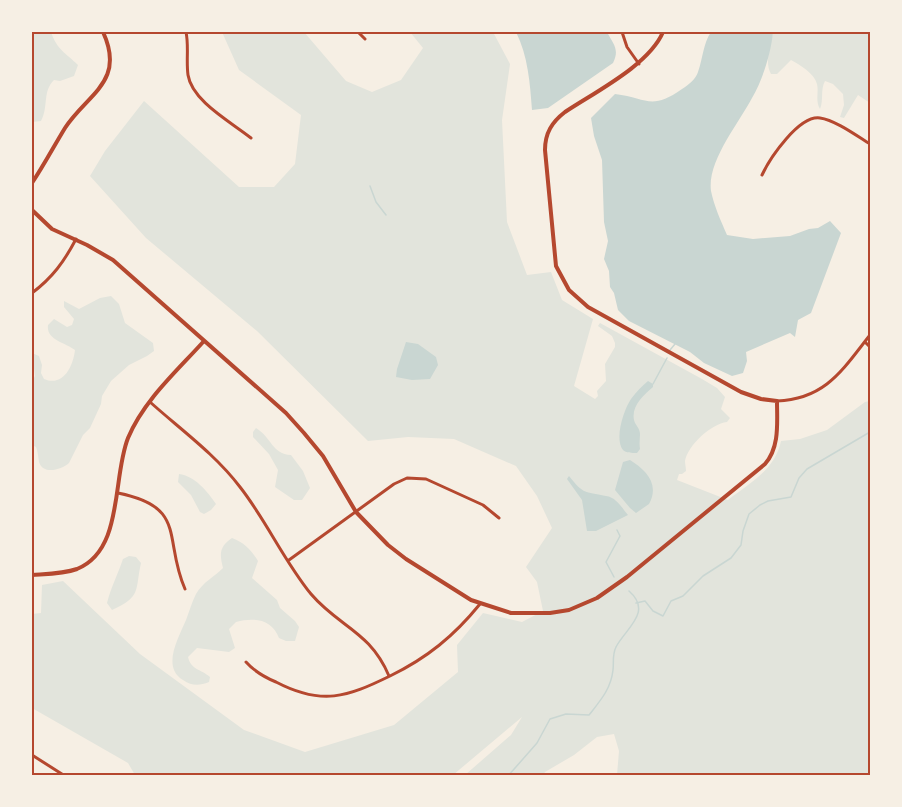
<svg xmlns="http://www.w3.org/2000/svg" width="902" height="807" font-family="Lato,sans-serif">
<rect width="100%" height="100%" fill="#f6efe4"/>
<path fill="#e2e4dc" d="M32 32H51C57 50 66 53 78 65L74 76 60 81 54 80C42 92 49 106 41 121L32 122Z
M222 32H304L346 81 372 92 401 80 423 48 410 32H493L510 64 502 120 507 222 527 275 551 272 562 300 593 319 574 386 595 399 598 396 597 391 606 381 605 364 615 347V343L612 336 598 326 600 323 702 379 717 388 725 397 721 409 730 418 727 422C711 424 688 445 685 461 685 464 686 468 686 471L682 474H679L677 480 728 500C750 483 775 470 781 441L800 439 827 430 865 402 870 401V775H617L619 751 614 734 597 737 574 755 545 772 543 775H465L511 735 522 717 453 775H135L128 763 32 708V614L41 613 42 585 63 581 140 654 244 730 305 752 394 725 458 672 457 645 483 613 522 622 543 611 537 582 526 567 552 528 537 496 516 466 454 439 408 437 368 441 257 331 146 238 90 176 105 151 144 101 239 187H274L295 164 301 115 239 70Z
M773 32H870V103L858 95 844 118 840 117 844 105 843 94 833 84 825 81C820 90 824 100 820 109 815 101 819 92 817 84 814 73 800 65 791 60L777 74H771C764 62 771 45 773 32Z
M111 296 119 304 125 323 153 343 154 351 147 356 129 365 111 381 102 396 101 404 90 428 83 435 69 463C61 470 43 475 39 462 38 456 38 452 36 447L32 445V382L35 376 34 368 32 365V353L39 356 42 365 41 373 44 379C63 387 73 367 75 350 65 342 46 340 48 325L54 319 67 327 72 325 74 319 64 307V301L79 309 100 298Z
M256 428C272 438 272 454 291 455L303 471 310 488 302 500H294L275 487 278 470 269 454 253 437V432Z
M179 474C195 476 207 491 216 504L211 510 204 514 200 512 191 495 178 482Z
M232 538C245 543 251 550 258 561L252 578 277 600 280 608 295 621 299 627 295 641H286L279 638C272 619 254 617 236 622L229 629 235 648 229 652 197 648 188 657C191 670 201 669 210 677L209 682C199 686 192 686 183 680 161 667 179 637 186 620 189 612 192 602 196 594 203 582 214 577 223 568 219 553 220 546 232 538Z
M129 556 136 557 141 563C135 589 142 597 112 610L107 603C111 587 118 574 123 559Z"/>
<path fill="#c9d6d2" d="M516 32H607C613 44 620 49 613 63L548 108 532 110C530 83 528 56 516 32Z
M711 32H773C771 53 763 79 752 98 739 123 707 161 711 191 714 206 721 221 727 235L753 239 790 236 809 229 818 228 830 221 841 233 811 313 798 320 795 337 790 333 746 352 747 361 743 373 732 376 704 363 690 352 629 321 618 310 614 293 610 287 609 271 604 259 608 241 604 222 602 160 594 136 591 118 615 94C647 98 651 111 682 89 688 85 696 79 698 72 703 58 703 44 711 32Z
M406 342 418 344 436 357 438 365 430 379 412 380 396 377 397 369Z
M648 381 653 384V387C644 395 631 406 634 420 635 425 640 428 640 434 640 439 639 443 640 449L637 453C632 453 626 453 623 450 614 439 624 409 631 399 636 392 642 386 648 381Z
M630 460C646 470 660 484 649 504L636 513 630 508 615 490 623 462Z
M569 476C584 495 584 491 606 496 616 497 622 508 628 515L596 531H587L582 500 567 479Z"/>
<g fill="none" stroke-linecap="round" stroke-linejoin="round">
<path stroke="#c9d6d2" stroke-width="1.5" d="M370 186 376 202 386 215
M670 350 675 344
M653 384 667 358
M614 577 606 562 620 536 617 530
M636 603 645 601 653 611 663 616 671 601 683 596 703 576 731 558 741 545 743 531 749 514 760 505 768 501 791 497 799 478 807 469 870 432
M508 776 537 743 550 719 566 714 589 715C600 701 611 689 613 670 614 662 612 655 616 647 626 628 653 612 629 591"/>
<path stroke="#b5482f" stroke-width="3" d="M186 32C189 46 186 60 188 75 192 101 231 122 251 138
M358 32 365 39
M622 32 627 47 639 64
M762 175C770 158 799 115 820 118 835 120 857 136 870 144
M32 293C52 278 64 262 76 239
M865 342 870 347
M777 401C826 399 843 369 870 335
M150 402C180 429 215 454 240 487 266 520 284 561 311 594 339 627 370 631 389 676
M118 493C188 507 163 539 185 589
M289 560 394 484 407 478 426 479 483 505 499 518
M246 662C254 671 264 677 276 682 322 706 347 697 390 676 427 658 454 636 480 604
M32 755 65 776"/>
<path stroke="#b5482f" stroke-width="4" d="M32 183C44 165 54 146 65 128 87 94 126 82 103 32
M32 210 52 229 87 245 113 260 286 413 304 433 323 456 356 512 388 545 406 559 471 600 511 613H550L569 610 597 598 627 577 765 464C780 447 777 422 777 401L761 399 741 392 588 307 569 290 556 266 545 150C545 133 552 122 565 112 595 92 649 65 663 32
M32 575C46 574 63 574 77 569 124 550 112 478 128 438 144 400 177 371 204 341"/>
</g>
<rect width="902" height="807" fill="none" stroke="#f6efe4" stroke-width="66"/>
<rect x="33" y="33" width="836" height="741" fill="none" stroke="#b5482f" stroke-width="2"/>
</svg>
